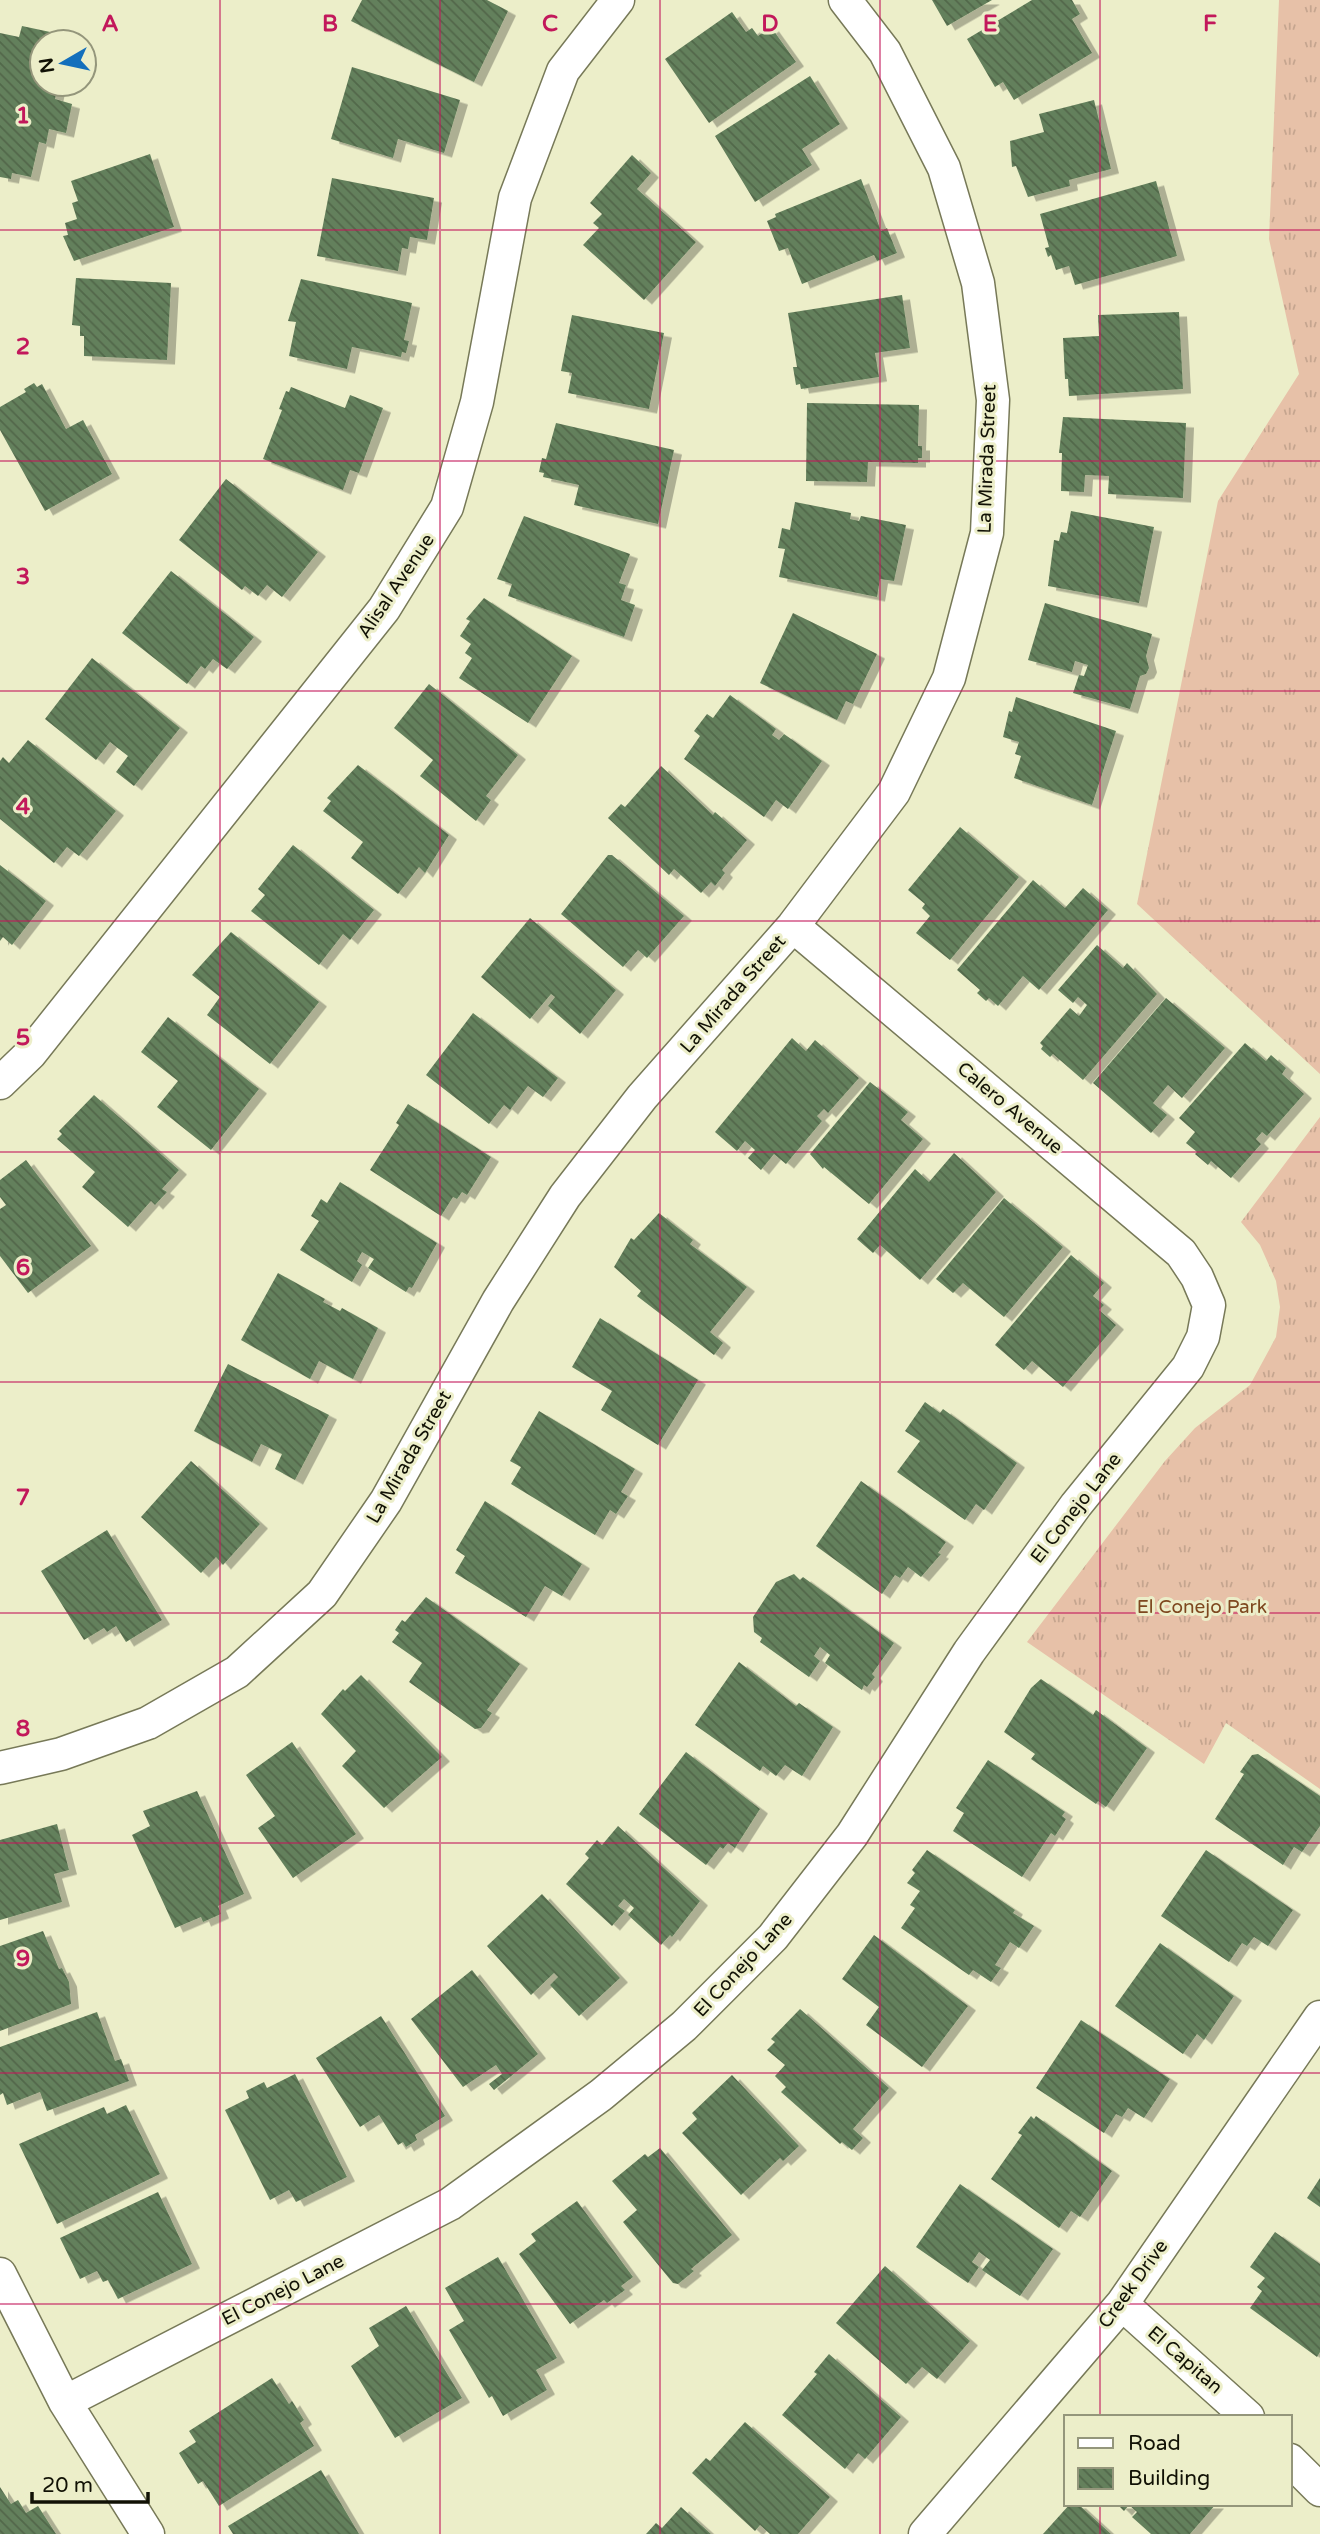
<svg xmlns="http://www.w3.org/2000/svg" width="1320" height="2534" font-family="'Varela Round',sans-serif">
<defs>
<pattern id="grass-tufts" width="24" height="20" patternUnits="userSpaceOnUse" patternTransform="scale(1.75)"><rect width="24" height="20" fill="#e7c1a8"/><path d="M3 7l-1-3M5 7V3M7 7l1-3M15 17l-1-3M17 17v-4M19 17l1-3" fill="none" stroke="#c5a58f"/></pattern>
<pattern id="building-back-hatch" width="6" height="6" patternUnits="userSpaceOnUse" patternTransform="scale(1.75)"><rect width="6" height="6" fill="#64805c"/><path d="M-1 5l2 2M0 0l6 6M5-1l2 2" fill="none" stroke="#51674a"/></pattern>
<filter id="shadow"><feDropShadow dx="8" dy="4.5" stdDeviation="0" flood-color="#0004"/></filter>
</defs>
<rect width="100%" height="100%" fill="#eceec9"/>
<path fill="url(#grass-tufts)" d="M1279 0H1320V1074L1137 904 1218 501 1299 374 1269 239Z
M1320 1117V1789L1226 1723 1204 1764 1027 1642 1165 1461 1195 1428 1250 1385 1276 1337 1280 1307 1276 1281 1260 1245 1241 1222Z"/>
<path fill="url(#building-back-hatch)" filter="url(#shadow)" d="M362 0H487L508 11 474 82 351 21Z
M932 0H992L947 26Z
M1032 0H1072L1080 14 1072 19 1092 53 1014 100 1003 82 995 87 967 39Z
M732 12 746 32 752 28 758 36 771 27 796 62 709 123 665 59Z
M22 26 69 36 67 42H42V84H58L55 99 72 104 66 133 49 129 46 144 39 142 31 177 12 173 11 179 0 177V33L19 37Z
M352 67 460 100 444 153 398 139 393 158 331 139Z
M810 76 840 124 802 149 812 165 755 202 715 136Z
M1094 100 1111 169 1069 180 1070 186 1028 197 1016 166 1012 167 1010 141 1044 132 1039 114Z
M150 154 174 227 74 261 63 236 68 235 65 223 77 219 72 203 78 201 71 181Z
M632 155 651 173 637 189 696 242 644 300 583 245 599 228 593 223 602 214 590 203Z
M332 178 434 198 427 240 410 237 408 249 402 248 398 271 317 256Z
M861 179 881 231 887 228 897 253 877 261 874 255 802 284 788 248 779 251 767 221 776 217 775 214Z
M1156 181 1177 256 1075 285 1069 266 1056 270 1051 255 1048 257 1045 248 1049 247 1040 214Z
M76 278 171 283 167 360 84 356V336H80V326L72 325Z
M301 279 412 303 404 340 409 341 406 353 402 352 401 357 352 347 347 369 289 356 296 322 288 321Z
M902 295 910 348 875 353 879 377 801 389 800 384 796 385 793 367H797L788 313Z
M1179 312 1183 389 1069 396 1068 379H1065L1063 338 1099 336 1098 315Z
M572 315 664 333 649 409 568 393 572 373 561 371Z
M34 383 37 387 42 384 66 429 83 420 112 474 45 511 0 430V407L26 392 24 389Z
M291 387 345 408 350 395 383 408 359 473 350 470 343 490 263 459 282 410 279 409 286 391 289 392Z
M807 403 919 405 918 446H922V458H918V463L868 462 867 482 806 481Z
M1063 417 1186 423 1183 498 1108 494 1109 476 1085 475 1084 492 1061 491 1062 453H1059Z
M556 423 674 450 658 524 574 505 579 485 543 477 544 473 539 472 542 458 546 459Z
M226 479 318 552 282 597 267 585 258 596 245 586 242 590 179 540Z
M795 502 851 513 850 519 859 521 861 516 906 525 894 581 880 579 877 597 779 577 785 549 778 548 782 528 790 530Z
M1071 511 1154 527 1139 603 1048 586 1054 540 1059 541 1061 532 1067 533Z
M524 516 630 554 619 583 626 585 621 600 635 605 624 637 508 596 512 584 497 579Z
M171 571 254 637 227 669 213 659 205 669 201 666 187 684 122 633Z
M484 598 572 656 528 723 459 678 472 658 465 653 471 644 460 636 470 621 466 619Z
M1045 603 1152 634 1146 656 1149 668 1146 674 1140 676 1130 709 1073 693 1079 675 1084 676 1088 665 1075 661 1072 672 1028 660Z
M793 613 877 654 853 704 846 701 837 720 760 683Z
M92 658 180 728 134 786 116 772 128 756 110 742 96 760 45 719Z
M429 684 518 755 486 796 491 800 476 821 420 776 433 760 394 728Z
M730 695 776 729 772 735 779 740 784 734 822 761 788 809 776 800 764 817 684 759 700 736 694 731 707 714 713 718Z
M1016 697 1116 731 1092 805 1014 778 1021 756 1015 754 1019 742 1003 737 1009 711 1012 712Z
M28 740 116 811 79 856 67 847 54 863 0 819V761L3 757 9 763Z
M358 765 449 835 425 873 419 867 398 894 351 858 363 842 323 811 331 801 327 798Z
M661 766 713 815 715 812 747 840 722 870 725 873 715 886 711 882 701 893 674 869 669 875 608 818 621 804 625 807Z
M960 827 1019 877 950 960 916 933 930 916 922 908 925 904 908 890Z
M293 845 374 910 350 940 343 934 319 965 251 911 265 895 258 889Z
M608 855H612L684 916 647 958 638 950 623 967 561 914Z
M0 865 46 901 12 945 3 937 0 941Z
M1033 880 1065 908 1083 888 1108 910 1039 990 1023 976 998 1006 989 998 986 1001 977 993 980 990 957 970Z
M530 918 616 990 580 1034 548 1006 555 997 551 994 530 1019 481 977Z
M231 932 319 1002 270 1064 207 1015 220 997 192 975Z
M1097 945 1123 968 1127 963 1157 994 1083 1080 1053 1054 1050 1057 1041 1049 1043 1046 1040 1043 1070 1008 1079 1016 1087 1005 1078 997 1073 1003 1058 990Z
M1166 998 1225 1048 1182 1098 1168 1085 1153 1103 1167 1115 1151 1133 1093 1083Z
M473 1013 558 1078 543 1097 528 1086 510 1110 504 1105 489 1124 426 1075Z
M168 1017 259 1089 211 1150 157 1107 178 1081 141 1052Z
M792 1038 806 1051 815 1040 859 1078 828 1113 824 1109 817 1116 822 1121 786 1164 774 1154 761 1170 748 1158 755 1150 745 1141 737 1151 715 1132Z
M1245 1043 1266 1061 1271 1055 1286 1068 1282 1074 1304 1094 1267 1136 1262 1132 1256 1139 1261 1144 1231 1178 1211 1161 1208 1165 1195 1154 1197 1152 1186 1143 1195 1132 1179 1118Z
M870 1082 908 1112 901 1120 923 1139 869 1204 824 1167 823 1169 810 1154Z
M94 1095 179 1170 162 1189 167 1192 155 1205 151 1201 128 1227 82 1187 95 1172 57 1139 62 1134 59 1131Z
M408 1104 491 1157 467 1195 462 1192 457 1199 453 1197 441 1216 370 1170 399 1125 396 1123Z
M954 1153 996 1192 920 1280 880 1245 873 1253 857 1239 915 1169 929 1182Z
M26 1160 91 1246 28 1293 0 1256V1209L6 1205 0 1197V1180Z
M340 1182 437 1243 412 1288 409 1287 406 1292 368 1268 374 1259 362 1252 357 1261 362 1265 352 1282 300 1250 319 1221 311 1216 321 1199 327 1203Z
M1004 1198 1063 1247 1004 1317 963 1283 953 1293 936 1279Z
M659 1213 693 1240 690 1244 747 1287 710 1332 723 1343 714 1355 637 1296 641 1291 614 1267 631 1238 634 1240Z
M1071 1255 1104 1283 1093 1296 1104 1305 1099 1310 1116 1325 1063 1387 1032 1361 1024 1370 995 1345Z
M278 1273 325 1299 323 1302 340 1311 342 1308 378 1328 353 1379 319 1361 310 1379 241 1340Z
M600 1318 698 1380 658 1445 601 1410 612 1391 572 1367Z
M228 1364 329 1415 295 1480 275 1469 282 1454 261 1444 252 1462 194 1431Z
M925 1402 940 1413 943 1409 1017 1463 984 1510 976 1504 965 1520 897 1472 920 1441 905 1431Z
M539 1411 635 1469 621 1492 628 1496 616 1514 610 1510 595 1535 511 1484 521 1467 510 1461Z
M191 1461 260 1524 223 1565 216 1557 201 1573 141 1517Z
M861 1481 946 1542 938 1553 941 1554 921 1577 908 1567 900 1578 895 1575 882 1594 816 1546Z
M485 1501 582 1564 562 1596 545 1586 526 1617 455 1573 465 1556 456 1550Z
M107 1530 162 1620 126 1642 116 1626 107 1632 104 1628 84 1640 41 1571Z
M794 1574 800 1580 803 1577 894 1643 872 1674 875 1677 867 1687 864 1685 862 1690 825 1663 830 1655 820 1647 814 1656 820 1661 809 1677 760 1642 762 1638 754 1632 753 1617 776 1582Z
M426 1597 520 1664 487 1710 492 1713 481 1728 475 1729 409 1682 422 1663 392 1642 399 1633 395 1630 402 1620 405 1622Z
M739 1662 796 1706 799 1703 833 1727 802 1776 785 1765 776 1776 763 1766 760 1771 695 1725Z
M361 1675 442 1757 384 1808 342 1766 356 1751 321 1714 343 1689 345 1691Z
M1041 1679 1093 1715 1096 1710 1147 1748 1106 1807 1098 1801 1096 1804 1031 1759 1035 1754 1004 1732 1031 1688Z
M292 1742 356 1834 293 1878 258 1828 275 1816 246 1775Z
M686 1752 760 1809 735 1848 728 1843 723 1849 720 1847 706 1865 639 1814Z
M1258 1754 1320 1796V1826L1302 1852 1294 1847 1283 1865 1215 1819 1244 1774 1240 1772 1252 1755Z
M988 1760 1065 1812 1062 1816 1066 1819 1055 1836 1051 1833 1022 1877 953 1831 964 1813 956 1808Z
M197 1791 244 1894 218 1906 221 1914 203 1922 201 1917 175 1928 132 1835 150 1826 143 1811Z
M57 1824 69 1870 54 1874 62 1902 0 1920V1840Z
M618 1826 700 1901 672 1937 670 1935 661 1945 628 1915 634 1908 624 1899 618 1906 625 1911 612 1926 566 1884 589 1858 585 1854 597 1840 602 1845Z
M927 1850 1015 1910 1013 1913 1034 1926 1019 1948 1010 1942 995 1965 1001 1968 991 1982 973 1970 969 1975 901 1928 915 1908 910 1905 920 1891 907 1883 915 1873 912 1870Z
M1206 1850 1293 1910 1268 1946 1254 1937 1247 1946 1242 1943 1229 1962 1161 1916Z
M542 1894 620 1978 579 2016 550 1985 558 1977 554 1973 531 1995 487 1946Z
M43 1931 59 1969 62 1968 69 1982 71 2004 0 2031V1946Z
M874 1935 968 2006 922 2067 866 2025 879 2007 842 1979Z
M1160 1943 1234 1996 1204 2040 1197 2034 1183 2054 1115 2006Z
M472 1970 538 2054 494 2090 489 2084 502 2074 496 2065 463 2087 411 2019Z
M800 2009 889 2088 853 2129 863 2138 852 2150 842 2142 840 2144 781 2092 786 2087 775 2076 785 2065 767 2050 775 2042 771 2039Z
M97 2012 115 2061 121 2059 129 2081 47 2111 40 2092 7 2105 3 2093 0 2095V2047Z
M381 2016 445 2116 415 2135 417 2140 406 2147 403 2142 398 2145 379 2115 360 2127 316 2058Z
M1081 2020 1170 2079 1144 2118 1128 2108 1122 2117 1116 2114 1104 2133 1036 2088Z
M295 2074 347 2177 296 2202 289 2190 270 2200 225 2110 249 2098 246 2091 264 2082 267 2088Z
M732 2075 799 2146 783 2161 780 2158 741 2195 682 2133 697 2119 692 2113Z
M126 2105 160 2174 57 2224 19 2144 104 2107 107 2114Z
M1031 2116 1034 2119 1036 2116 1112 2171 1080 2217 1071 2211 1059 2228 991 2179 1022 2135 1018 2133Z
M660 2148 732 2235 691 2269 694 2271 678 2284 673 2283 623 2222 637 2210 612 2181 645 2154 648 2157Z
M1320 2178V2207L1307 2198Z
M960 2184 1053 2249 1020 2296 982 2270 990 2260 979 2252 972 2262 979 2267 968 2283 916 2247Z
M158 2192 192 2264 118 2299 108 2280 103 2282 97 2271 80 2279 60 2238Z
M577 2201 633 2277 621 2286 625 2290 607 2303 604 2300 570 2324 519 2254 536 2241 531 2234Z
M1275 2232 1320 2264V2352L1317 2357 1250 2308 1262 2291 1257 2287 1265 2278 1250 2267Z
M498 2257 557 2358 536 2370 547 2390 503 2416 492 2396 489 2398 449 2330 464 2321 445 2288Z
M885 2266 970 2341 937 2379 922 2367 906 2384 836 2323Z
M406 2306 462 2398 395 2438 351 2366 379 2346 369 2328Z
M829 2354 901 2417 865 2459 858 2453 845 2469 782 2415 817 2374 814 2372Z
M272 2378 289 2404 292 2401 304 2420 300 2423 314 2446 219 2506 203 2481 198 2484 179 2453 196 2442 189 2431Z
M745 2422 830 2497 798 2534H770L760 2525 755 2531 692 2473 706 2458 710 2461Z
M321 2470 359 2534H233L228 2526Z
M0 2487 11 2504 18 2500 26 2513 38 2506 56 2534H0Z
M1070 2504H1078L1111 2534H1043Z
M1117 2504H1216L1190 2534H1151L1132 2517 1137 2512 1129 2505 1124 2511Z
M681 2507 711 2534H646L656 2523 662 2528Z"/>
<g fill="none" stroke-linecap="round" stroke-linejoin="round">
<g stroke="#777958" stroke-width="35">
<path id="street" d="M0 1083 30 1054 384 609 447 507 477 402 515 198 563 71 618 0
M0 1768 61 1754 148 1723 237 1672 322 1594 386 1501 498 1301 565 1196 642 1097 793 926 894 792 949 678 987 533 993 400 978 283 944 168 885 52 845 0
M0 2274 65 2402 148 2534
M1122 2304 1248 2417
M65 2402 450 2204 601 2095 684 2026 773 1937 852 1835 969 1652 1076 1505 1188 1367 1203 1337 1209 1305 1197 1277 1181 1253 793 926
M1290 2460 1320 2490
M925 2534 1122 2304 1320 2017"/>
</g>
<use href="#street" stroke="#fff" stroke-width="32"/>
</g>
<path fill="none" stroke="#c2185b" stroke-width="2" stroke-opacity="0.55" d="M220 0V2534M440 0V2534M660 0V2534M880 0V2534M1100 0V2417M0 230H1320M0 461H1320M0 691H1320M0 921H1320M0 1152H1320M0 1382H1320M0 1613H1320M0 1843H1320M0 2073H1320M0 2304H1320M1100 2504V2534"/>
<g text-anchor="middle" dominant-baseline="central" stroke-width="6" stroke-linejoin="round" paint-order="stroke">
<g font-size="19" fill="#111105" stroke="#eceec9">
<text transform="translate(987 459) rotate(-88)">La Mirada Street</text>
<text transform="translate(396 586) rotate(-56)">Alisal Avenue</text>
<text transform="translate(733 994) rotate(-49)">La Mirada Street</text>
<text transform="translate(1010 1108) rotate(40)">Calero Avenue</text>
<text transform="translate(409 1457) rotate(-60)">La Mirada Street</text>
<text transform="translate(1076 1508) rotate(-52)">El Conejo Lane</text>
<text transform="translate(743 1965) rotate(-47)">El Conejo Lane</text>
<text transform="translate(1133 2284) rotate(-54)">Creek Drive</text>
<text transform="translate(283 2290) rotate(-27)">El Conejo Lane</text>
<text transform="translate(1185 2360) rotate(41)">El Capitan</text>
</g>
<g font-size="19" fill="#7e481f" stroke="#eceec9">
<text x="1202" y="1607">El Conejo Park</text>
</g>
</g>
<g font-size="23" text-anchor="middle" font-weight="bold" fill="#c2185b" stroke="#eceec9" stroke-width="6" stroke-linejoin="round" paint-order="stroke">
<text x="110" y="31">A</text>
<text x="330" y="31">B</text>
<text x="550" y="31">C</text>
<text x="770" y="31">D</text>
<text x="990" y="31">E</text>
<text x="1210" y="31">F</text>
<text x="23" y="123">1</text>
<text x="23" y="354">2</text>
<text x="23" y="584">3</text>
<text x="23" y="814">4</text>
<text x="23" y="1045">5</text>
<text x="23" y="1275">6</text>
<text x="23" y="1505">7</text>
<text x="23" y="1736">8</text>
<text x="23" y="1966">9</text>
</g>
<rect x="1064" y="2415" width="228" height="91" fill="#eceec9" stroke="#94967b" stroke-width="2"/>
<rect x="1078" y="2438" width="35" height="10" fill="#ffffff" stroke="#94967b" stroke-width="2"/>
<text x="1128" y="2450" font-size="21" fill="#111105">Road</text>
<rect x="1078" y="2468" width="35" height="21" fill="url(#building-back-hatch)" stroke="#94967b" stroke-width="2"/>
<text x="1128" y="2485" font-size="21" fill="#111105">Building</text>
<g transform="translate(63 63) rotate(261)"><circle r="33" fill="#eceec9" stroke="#94967b" stroke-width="2"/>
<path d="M0-5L12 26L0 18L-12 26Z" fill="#136fbc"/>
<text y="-10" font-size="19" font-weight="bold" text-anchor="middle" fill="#111105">N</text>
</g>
<path d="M32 2492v10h116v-10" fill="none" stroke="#111105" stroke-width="3.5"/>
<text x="42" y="2492" font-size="21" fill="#111105" stroke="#eceec9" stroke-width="5" paint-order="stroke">20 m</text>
</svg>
